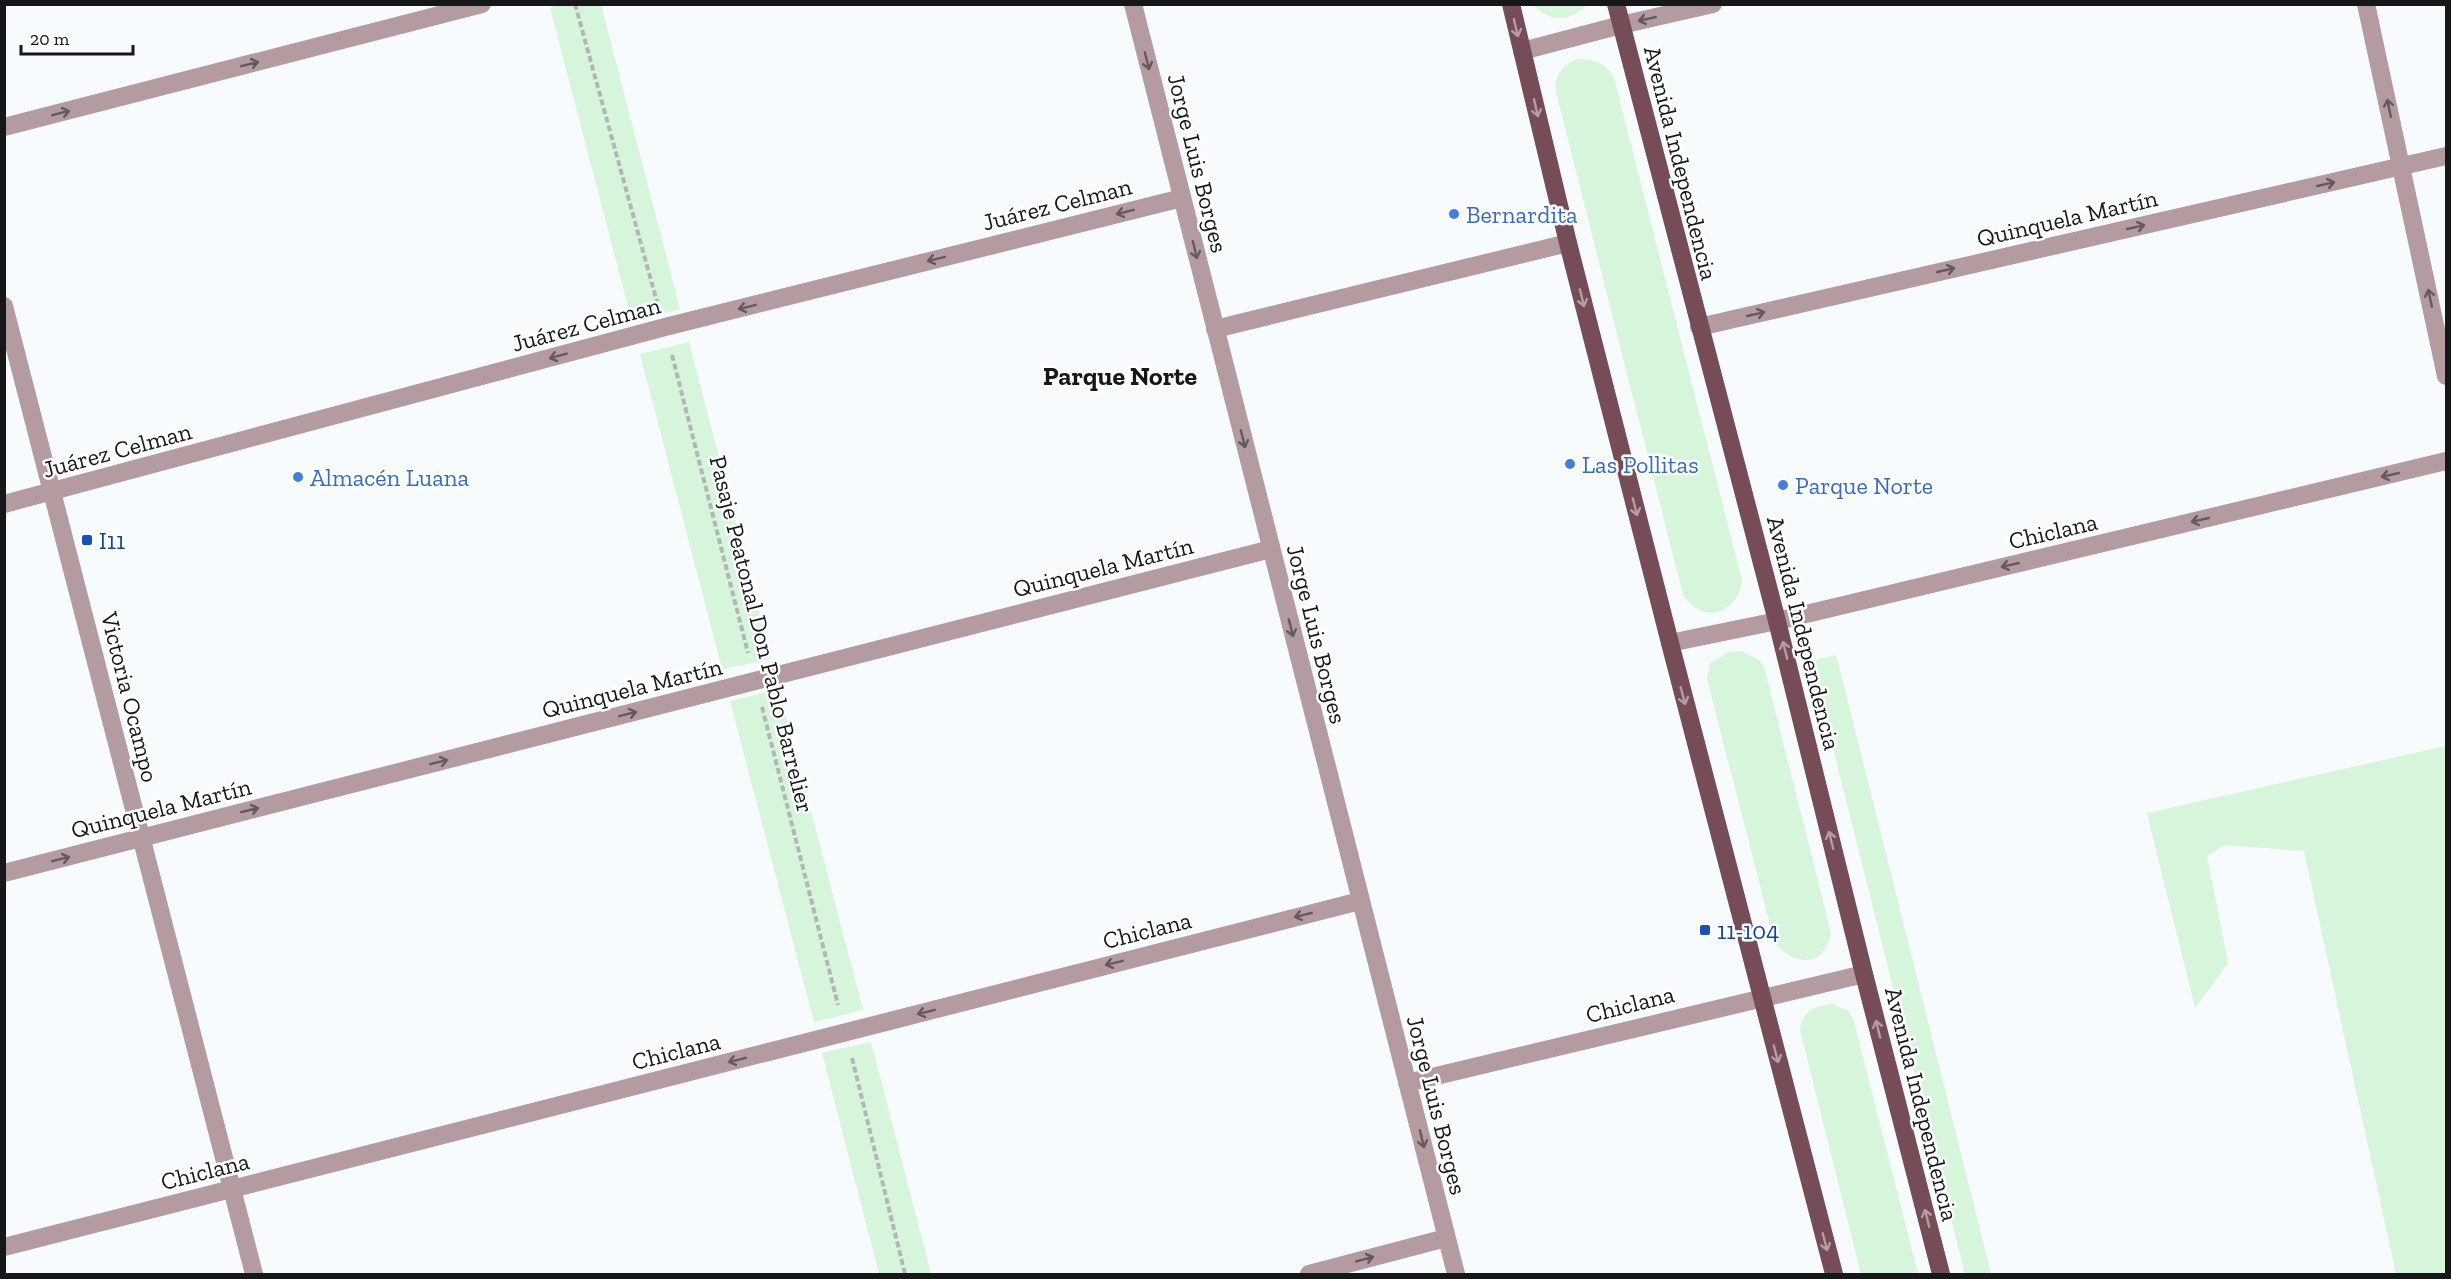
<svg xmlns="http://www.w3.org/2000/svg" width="2451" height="1279" font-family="'Zilla Slab',serif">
<rect width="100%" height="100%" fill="#f8fbfe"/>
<path fill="#d6f5da" d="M564 4 601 5 680 309 632 322 550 8Z
M1534 5H1586C1572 22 1548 22 1534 5Z
M1577 59C1594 59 1605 62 1614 78L1742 581C1736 616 1703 624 1683 595L1556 92C1554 75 1562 66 1577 59Z
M689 342 771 659 722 669 640 354Z
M1742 651 1759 660 1764 667 1831 933C1825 967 1796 967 1775 944L1707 679 1710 663 1728 652Z
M1836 655 1991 1274H1965L1811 661Z
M779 689 863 1010 814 1022 730 701Z
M2446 746V1274H2396L2304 851 2224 845 2207 856 2228 963 2195 1008 2147 813Z
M1832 1004 1848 1011 1853 1018 1918 1274H1861L1800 1031C1801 1011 1815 1006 1832 1004Z
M871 1042 931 1274H879L822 1053Z"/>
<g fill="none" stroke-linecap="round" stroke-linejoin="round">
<path stroke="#b3b6b8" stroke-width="4" stroke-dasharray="6 3" stroke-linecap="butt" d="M575 4 657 302
M672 355 748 653
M762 707 838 1005
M852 1058 905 1274"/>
<path stroke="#b49ba0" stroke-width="18" d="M1133 4 1456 1274
M2366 4 2446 376
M1522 51 1621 25 1713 4
M4 127 482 4
M4 306 254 1274
M1699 327 2446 156
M1215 329 1568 243
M4 504 665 327 1182 198
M1670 643 1777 621 2446 461
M4 873 1271 549
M1407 1083 1864 974
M4 1247 1360 901
M1309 1274 1446 1238"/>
<path stroke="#764d57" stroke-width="18" d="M1511 4 1568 243 1670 643 1834 1274
M1616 4 1777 621 1864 974 1941 1274"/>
</g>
<defs><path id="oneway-shaft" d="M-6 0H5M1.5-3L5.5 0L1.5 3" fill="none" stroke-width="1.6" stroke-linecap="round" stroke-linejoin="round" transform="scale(1.5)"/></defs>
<g stroke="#64595c">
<use href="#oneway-shaft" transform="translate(1647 19) rotate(167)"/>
<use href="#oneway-shaft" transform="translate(1147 61) rotate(76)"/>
<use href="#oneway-shaft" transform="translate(250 64) rotate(-14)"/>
<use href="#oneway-shaft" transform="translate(2389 108) rotate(-102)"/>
<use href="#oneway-shaft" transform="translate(61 113) rotate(-14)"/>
<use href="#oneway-shaft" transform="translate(2326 184) rotate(-13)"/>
<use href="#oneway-shaft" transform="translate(1125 212) rotate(166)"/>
<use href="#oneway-shaft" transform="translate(2136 227) rotate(-13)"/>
<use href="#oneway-shaft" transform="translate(1195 250) rotate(76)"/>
<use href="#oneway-shaft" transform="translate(936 259) rotate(166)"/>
<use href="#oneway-shaft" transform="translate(1946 270) rotate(-13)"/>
<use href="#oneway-shaft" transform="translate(2430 298) rotate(-102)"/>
<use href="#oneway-shaft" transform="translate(747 307) rotate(166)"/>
<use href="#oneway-shaft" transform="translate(1756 314) rotate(-13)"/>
<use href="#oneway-shaft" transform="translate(558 356) rotate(165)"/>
<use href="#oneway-shaft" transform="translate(1243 439) rotate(76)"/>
<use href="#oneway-shaft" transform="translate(2390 475) rotate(167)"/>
<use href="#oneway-shaft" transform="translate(2200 520) rotate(167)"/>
<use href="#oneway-shaft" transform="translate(2010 565) rotate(167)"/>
<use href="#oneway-shaft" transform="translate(1291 628) rotate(76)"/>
<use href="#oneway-shaft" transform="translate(628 714) rotate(-14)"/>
<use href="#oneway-shaft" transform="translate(439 762) rotate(-14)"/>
<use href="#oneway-shaft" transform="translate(250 810) rotate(-14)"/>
<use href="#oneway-shaft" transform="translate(61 859) rotate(-14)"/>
<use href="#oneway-shaft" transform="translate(1303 915) rotate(166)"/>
<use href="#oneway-shaft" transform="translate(1114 963) rotate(166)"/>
<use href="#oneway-shaft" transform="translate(926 1012) rotate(166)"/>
<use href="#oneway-shaft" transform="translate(737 1060) rotate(166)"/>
<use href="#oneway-shaft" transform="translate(1422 1139) rotate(76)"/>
<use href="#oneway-shaft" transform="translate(1365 1259) rotate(-15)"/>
</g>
<g stroke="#b49da3">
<use href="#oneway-shaft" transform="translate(1516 28) rotate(76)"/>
<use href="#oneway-shaft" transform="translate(1536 108) rotate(77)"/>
<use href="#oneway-shaft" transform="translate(1582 298) rotate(76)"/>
<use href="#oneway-shaft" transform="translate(1635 507) rotate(76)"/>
<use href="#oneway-shaft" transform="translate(1785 650) rotate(-104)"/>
<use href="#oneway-shaft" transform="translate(1683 696) rotate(75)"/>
<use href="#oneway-shaft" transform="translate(1831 840) rotate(-104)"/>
<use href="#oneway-shaft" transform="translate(1878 1029) rotate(-104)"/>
<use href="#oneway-shaft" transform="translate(1776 1054) rotate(75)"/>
<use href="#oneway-shaft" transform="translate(1927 1218) rotate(-104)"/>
<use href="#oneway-shaft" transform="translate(1825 1242) rotate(75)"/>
</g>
<g fill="#3f7fe0" stroke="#fff" stroke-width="2">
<circle cx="1454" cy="214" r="6"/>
<circle cx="1570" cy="464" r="6"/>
<circle cx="298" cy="477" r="6"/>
<circle cx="1783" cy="485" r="6"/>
</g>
<g fill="#1a4fb4" stroke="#fff" stroke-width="2">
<rect x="81" y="534" width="12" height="12" rx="3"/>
<rect x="1699" y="924" width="12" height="12" rx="3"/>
</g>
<g text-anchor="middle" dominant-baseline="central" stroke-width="5" stroke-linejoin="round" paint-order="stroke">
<g font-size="24" fill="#151719" stroke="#fff">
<text transform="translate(1198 163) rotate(76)">Jorge Luis Borges</text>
<text transform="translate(1681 163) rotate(76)">Avenida Independencia</text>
<text transform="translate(1057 204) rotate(-14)">Juárez Celman</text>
<text transform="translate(2067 218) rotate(-13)">Quinquela Martín</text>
<text transform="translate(586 324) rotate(-15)">Juárez Celman</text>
<text transform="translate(117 450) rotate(-15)">Juárez Celman</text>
<text transform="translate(2053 531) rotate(-13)">Chiclana</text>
<text transform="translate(1103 567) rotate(-14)">Quinquela Martín</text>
<text transform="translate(1804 633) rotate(76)">Avenida Independencia</text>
<text transform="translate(762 634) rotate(76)">Pasaje Peatonal Don Pablo Barrelier</text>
<text transform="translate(1317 634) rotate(76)">Jorge Luis Borges</text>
<text transform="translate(632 688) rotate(-14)">Quinquela Martín</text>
<text transform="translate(130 697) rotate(76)">Victoria Ocampo</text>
<text transform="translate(161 808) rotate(-14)">Quinquela Martín</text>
<text transform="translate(1147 930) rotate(-14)">Chiclana</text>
<text transform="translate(1630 1004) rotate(-14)">Chiclana</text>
<text transform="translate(676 1051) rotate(-14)">Chiclana</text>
<text transform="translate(1922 1104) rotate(76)">Avenida Independencia</text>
<text transform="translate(1437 1105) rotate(76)">Jorge Luis Borges</text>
<text transform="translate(205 1171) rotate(-14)">Chiclana</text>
</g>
<g font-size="24" fill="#366cbe" stroke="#fff" text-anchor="start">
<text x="1466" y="214">Bernardita</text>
<text x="1582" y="464">Las Pollitas</text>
<text x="310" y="477">Almacén Luana</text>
<text x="1795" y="485">Parque Norte</text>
</g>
<g font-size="24" fill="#164399" stroke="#fff" text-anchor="start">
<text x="99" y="540">I11</text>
<text x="1717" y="930">11-104</text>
</g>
<g font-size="26" font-weight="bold" fill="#151719" stroke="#fff">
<text x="1120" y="376">Parque Norte</text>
</g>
</g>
<rect width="2451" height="1279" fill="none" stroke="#151719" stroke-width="12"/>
<path d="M21 45v9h112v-9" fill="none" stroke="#151719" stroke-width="3"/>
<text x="30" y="45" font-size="18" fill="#151719" stroke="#ffffff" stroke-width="4.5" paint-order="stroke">20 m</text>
</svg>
